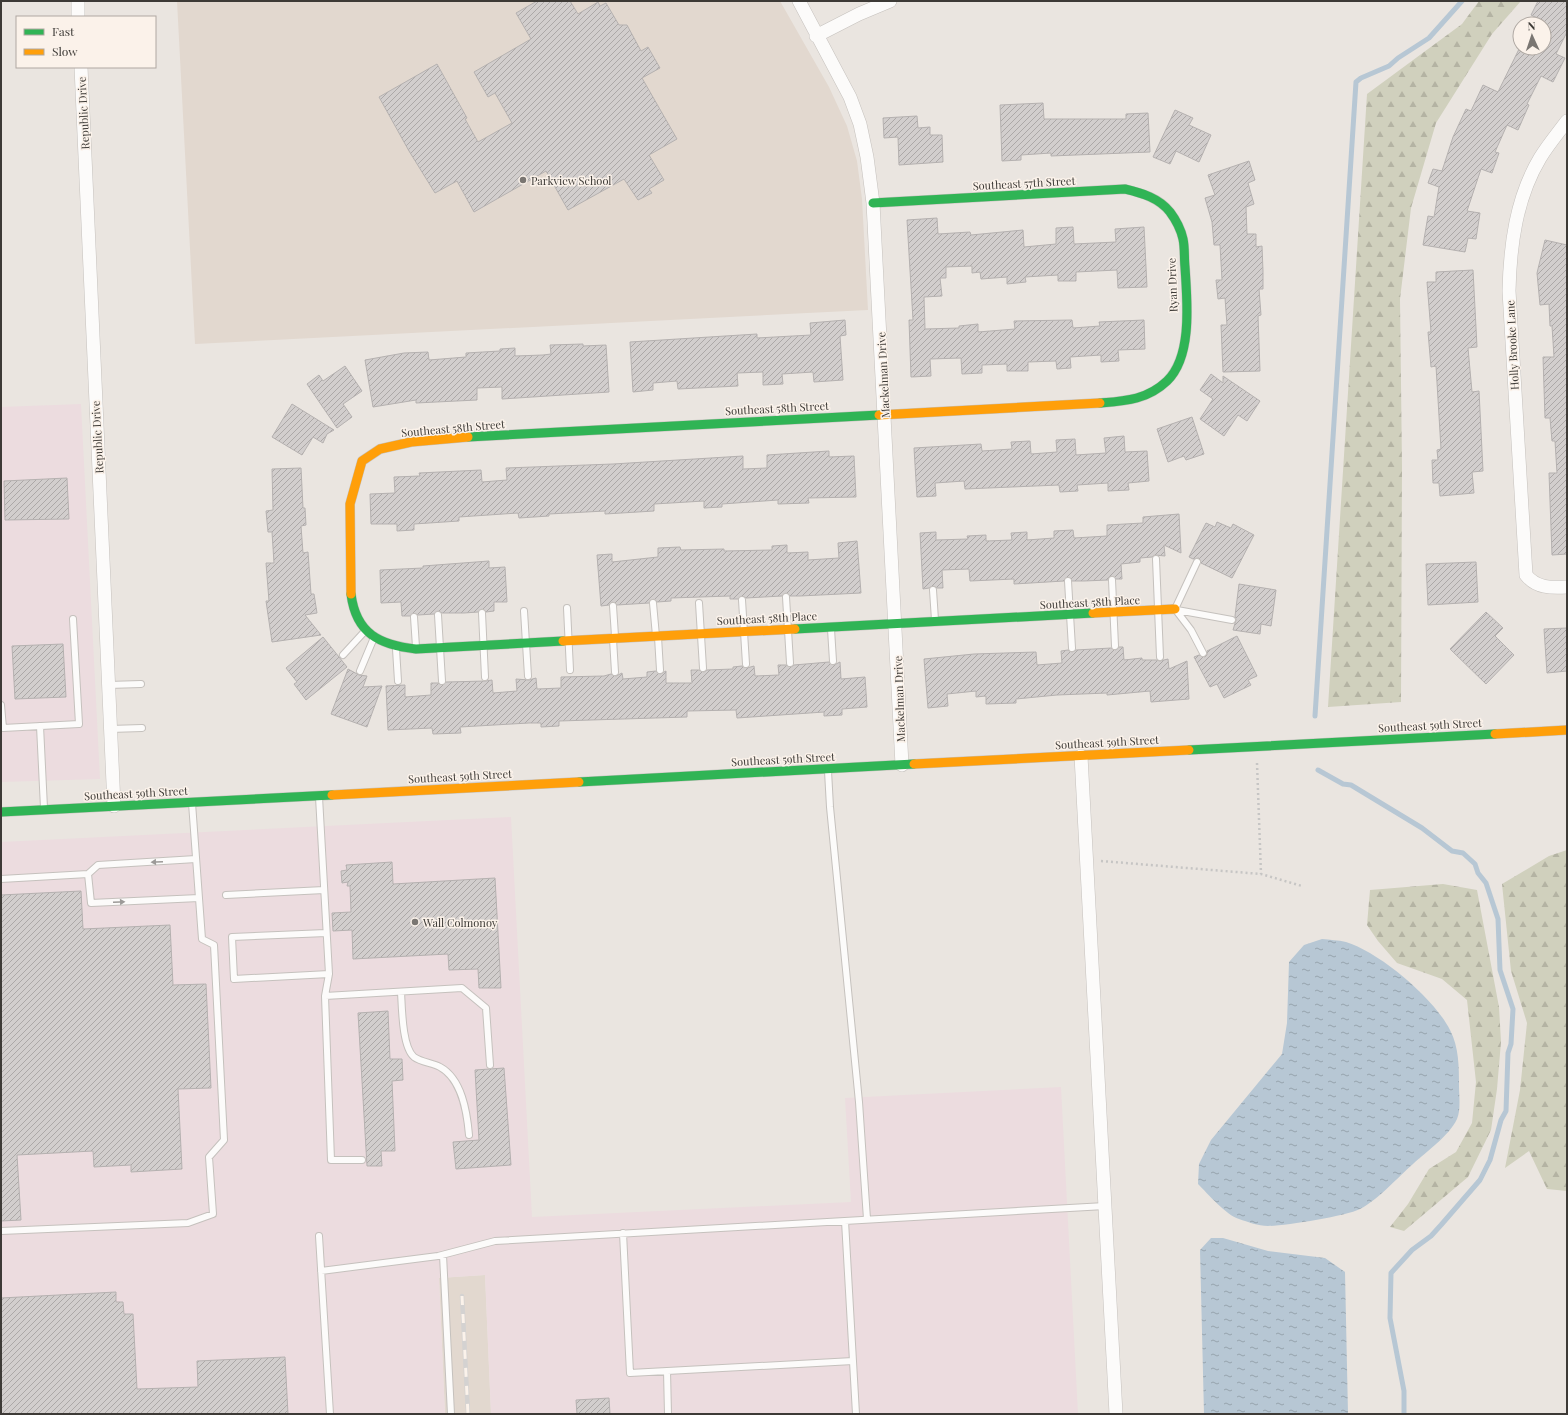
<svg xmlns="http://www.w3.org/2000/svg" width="1568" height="1415" font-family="'Playfair Display',serif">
<defs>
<pattern id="forest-firs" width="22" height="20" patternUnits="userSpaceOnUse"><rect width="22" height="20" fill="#d0d0bd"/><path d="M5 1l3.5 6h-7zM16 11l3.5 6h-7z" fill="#b4b3a3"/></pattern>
<pattern id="water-ripples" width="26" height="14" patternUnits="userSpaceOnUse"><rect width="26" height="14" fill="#b7c7d4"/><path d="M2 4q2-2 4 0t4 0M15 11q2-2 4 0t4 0" fill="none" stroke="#96a3ad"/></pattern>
<pattern id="building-hatch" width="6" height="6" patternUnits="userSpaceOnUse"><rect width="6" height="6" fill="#d2cecd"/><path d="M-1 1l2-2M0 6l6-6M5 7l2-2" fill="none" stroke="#aca8a7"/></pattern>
</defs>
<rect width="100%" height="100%" fill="#eae5e0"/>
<path fill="#e2d8cf" d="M177 1H780L829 87 847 126 857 161 862 199 868 310 195 344Z
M485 1275 491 1414H445L439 1278Z"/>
<path fill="#ecdcdf" d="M81 404 100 779 1 782V407Z
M511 817 532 1217 851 1202 845 1098 1061 1087 1078 1414H491L485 1275 439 1278 445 1414H1V842Z"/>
<path fill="url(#forest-firs)" d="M1479 1H1521L1492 34 1436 123 1411 208 1400 299 1402 467 1401 702 1328 707 1367 94 1462 24Z
M1567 850V1191L1547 1189 1529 1151 1505 1168 1520 1090 1527 1023 1511 971 1502 884 1549 856Z
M1443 884 1477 890 1499 1007 1501 1042 1497 1089 1491 1130 1468 1177 1404 1231 1390 1227 1408 1204 1429 1169 1456 1152 1472 1123 1476 1082 1467 1000 1442 979 1397 963 1378 941 1367 925 1370 890Z"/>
<path fill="url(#water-ripples)" d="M1322 939C1330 940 1338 940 1346 942 1379 952 1434 998 1450 1030 1459 1047 1459 1067 1459 1086 1459 1095 1461 1110 1457 1119 1449 1136 1427 1151 1413 1164 1398 1177 1378 1200 1360 1209 1346 1216 1285 1226 1268 1226 1258 1226 1248 1222 1239 1219 1226 1215 1208 1194 1198 1184L1199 1164 1211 1140 1282 1054 1287 1023 1289 962 1304 945Z
M1211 1238H1223L1268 1251 1325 1258 1345 1272 1348 1414H1204L1200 1250Z"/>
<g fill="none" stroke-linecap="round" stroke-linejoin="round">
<path stroke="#b7c7d4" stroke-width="5" d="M1315 716 1356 82 1361 78 1389 66 1398 58 1429 38 1462 1
M1318 770 1343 784 1351 785 1422 828 1452 851 1463 853 1475 864 1478 873 1486 883 1498 919 1500 970 1513 1009 1511 1044 1508 1053 1506 1111 1501 1120 1490 1160 1480 1180 1441 1225 1431 1236 1412 1250 1391 1273 1390 1318 1404 1391V1414"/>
</g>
<path fill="url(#building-hatch)" stroke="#b5b1b0" d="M537 1H570L578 14 598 2 600 6 606 3 619 25H627L641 51 648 47 660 68 642 78 677 139 649 155 664 180 649 189 652 193 638 200 624 179 568 210 546 171 474 212 457 181 435 193 409 151 379 97 437 64 467 118 465 119 478 142 512 123 495 93 488 97 474 72 531 39 516 13Z
M1538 1H1567V32L1556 54 1565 58 1553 82 1541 76 1527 104 1529 105 1518 130 1507 125 1495 152 1499 153 1492 173 1481 169 1467 211 1480 213 1476 239 1468 238 1465 252 1423 245 1428 216 1434 217 1439 187 1428 183 1433 169 1442 171 1453 137 1466 109 1471 111 1483 85 1498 92 1520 47 1544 48V24H1534L1537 18 1531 15Z
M1043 103 1044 119H1126V114L1148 113 1150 152 1051 156V153L1021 155V160L1002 161 1000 105Z
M1175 110 1193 118 1189 125 1211 135 1199 162 1176 151 1170 164 1153 157Z
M917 116 918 128 930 127V135H942L943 162 899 165 898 137 884 138 883 118Z
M1249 161 1255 180 1248 183 1254 204 1246 207 1247 234H1256V247L1262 246 1263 271V289H1259L1261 315 1258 316 1260 371 1223 372 1221 325H1227L1225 298 1218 299 1216 280H1222L1220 245H1214L1212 222 1205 198 1215 195 1208 175Z
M937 218 938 234 970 232 971 235 1023 230 1024 247 1056 244V228L1073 227 1074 244 1116 242 1115 229 1144 227 1147 287 1118 288 1117 270 1076 272V281H1058V275L1025 277 1026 282 1007 284V277L981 279 980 272 972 273V266L946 267V278H940L942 296 924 297 925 329 959 328V326L978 324V332L1015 329 1014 321 1072 320 1073 328 1100 326 1099 322 1144 320 1145 349 1118 350 1119 361 1101 362V355L1070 357 1071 368 1057 369 1056 361 1028 362V371H1007V364L982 365V373L962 374 961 358 930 359 931 376 911 377 909 320H913L907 220Z
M1545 240 1567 245V554L1552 555 1549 473H1557L1555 441H1552L1550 418H1545L1543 357H1554L1552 326H1550L1549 304 1540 305 1537 273Z
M1473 270 1477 347 1468 348 1472 392 1479 391 1483 471 1472 472 1474 493 1440 496 1439 483H1433L1432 460H1438L1437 450 1441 449 1436 366 1431 367 1428 332H1431L1427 282H1436V272Z
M845 320 846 335 840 336 843 380 814 382 813 372 782 374 783 384 763 385V372L737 373 738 386 678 389 677 381 653 383V390L633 392 630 342 757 334V338L811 335 810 323Z
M583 344V346L606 345 609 392 502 399V387L477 388V400L416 403V400L373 407 365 360 404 353 428 352 429 360 466 357V353L500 351V349L515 348V356L543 355 551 354 550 345Z
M345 366 362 391 343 404 352 417 337 428 307 384 319 375 323 381Z
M1211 374 1223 383V376L1260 401 1247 421 1238 415 1224 436 1200 419 1213 399 1200 390Z
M292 404 334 430 327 434 323 443 313 437 302 455 272 437Z
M1192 417 1204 454 1186 460 1184 456 1168 462 1157 429Z
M1124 436 1125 452 1147 451 1149 481 1128 483 1129 490 1108 491V483L1077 485 1078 491 1060 492 1059 485 965 489 964 481 935 483 936 496 917 497 914 448 981 444 982 451 1012 449 1011 442 1030 441 1031 454 1057 452 1056 440 1075 439 1076 455 1106 453 1104 438Z
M829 451V457L854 456 856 497 808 498 809 503 778 504V500L722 504V507L704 508V501L671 503 654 504V511L605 514V511L549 514V516L519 518 518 513 459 517V521L414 524V530L397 531V524H371L370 494 395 493 394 477 420 476 419 473 481 470 482 482 507 480 506 468 613 464 743 456V469L767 468V455Z
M301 468 303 508H305L306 525 301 526 303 553 308 552 311 594H314L317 613 305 615 321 635 272 642 266 601H269L266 563H274L272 532H268L266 511 273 510 272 469Z
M67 478 69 519 5 520 4 481Z
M1179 514 1181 553 1164 545 1165 556 1155 555 1152 557 1140 558V562L1121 564 1122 579H1116L1111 576 1108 580 1084 581H1072L1068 577 1064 581 1014 584V579L970 581 969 569 942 570 943 588H937L933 586 929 588 923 589 920 533 936 532V540L968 539 967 536 986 535V541L1012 540 1011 533 1027 532V540L1054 538V531L1073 530 1074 538 1107 536V525L1143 523V517Z
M1217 522 1231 528 1233 524 1254 535 1232 578 1201 563 1199 558 1193 559 1189 557 1206 523 1215 527Z
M857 541 861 593 800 596H790L786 593 782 596 746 598 742 596 738 599H730V596L671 598V601L657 602 653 599 649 603 617 605 612 602 609 605 601 606 597 555 612 554V562L658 557V548L680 547 681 550 724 549V551L772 550V546L787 545V553L808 552V560L839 558 838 543Z
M489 561V568L505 567 507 602H494V611L486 612 482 609 478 612 464 613H442L438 611 434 614 418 615 413 613 410 616H402L401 602 381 603 380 570 423 568V566Z
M1476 562 1478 602 1428 605 1426 564Z
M1239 584 1276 590 1271 626 1261 624 1260 634 1233 630 1236 620 1235 616Z
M1486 612 1503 628 1495 636 1514 655 1486 684 1450 649Z
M1567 628V671L1547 673 1544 629Z
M1237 636 1257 676 1248 680 1251 685 1224 698 1217 684 1210 687 1194 657 1199 655 1205 657 1207 655V651Z
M323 637 347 667 306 700 294 684 297 682 286 668Z
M63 644 66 697 15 699 12 646Z
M1119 647H1123L1124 660 1142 658V660H1156L1160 661 1168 659 1169 669 1187 661 1189 699 1151 702 1150 691 1107 695V693L1057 695 1016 699V703L986 704V696L976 697V691L947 694 948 706 928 708 924 659 974 654 1036 652 1037 665 1062 663 1061 651 1068 650 1072 652 1076 650 1111 648 1116 650Z
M829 662 834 665 840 662 841 679 865 677 867 707 842 709V715L824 716V712L737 718 736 710 687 711V717L559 721V726L541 727V723H529L460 727 461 733 433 734 432 728 388 730 386 686 405 685V697L431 695V683H438L443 685 446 682 486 681 492 680 493 693 517 691 516 679 529 680 536 678 537 689 561 688V677L604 676 611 674 616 676 622 673 623 679 647 677V672L656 671 660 674 666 671V683H692L691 670H699L704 672 707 670 733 669V667L742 666 747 668 754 666 755 676 779 675 778 665H786L791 667 794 665Z
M348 669 359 675 367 676 363 687 382 686 367 727 331 714Z
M392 862 393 884 495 878 501 988H479L478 969 449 970 448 954 353 959 352 930 333 931 332 913 351 912 350 886H347L348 882 342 883 341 871 347 870 346 865Z
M81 891 83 929 170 925 173 985 206 984 211 1088 178 1089 182 1169 131 1172V1165L94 1167 93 1151 17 1155 21 1220 1 1221V895Z
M388 1011 390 1059H402L403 1080 392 1081 395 1151H381L382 1166H367L358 1013Z
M504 1068 511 1165 456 1169 453 1142 479 1140 475 1070Z
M116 1292V1302H123L124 1314H133L137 1389 198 1387 197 1361 285 1357 288 1414H1V1298Z
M609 1398 610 1414H577L576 1400Z"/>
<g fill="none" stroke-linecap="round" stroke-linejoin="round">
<g stroke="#c5c1bd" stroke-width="8">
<path id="lane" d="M1156 559 1160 657
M1197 562 1175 609 1191 630 1203 653
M1112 580 1115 646
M1068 581 1072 648
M933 590 935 620
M786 597 790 663
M742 600 746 664
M653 603 656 636
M699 603 703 668
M613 606 615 636
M567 608 570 670
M1177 610 1232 620
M524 611 528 676
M482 613 485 677
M438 615 442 681
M414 617 416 647
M831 629 833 661
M658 637 660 670
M613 639 615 672
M396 649 398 681
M343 655 365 631
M360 671 373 640
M108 685 141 684
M1 705 3 728 79 724 73 619
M40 726 44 808
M110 729 142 728
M828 771 830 807 859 1102 867 1219
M319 797 329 974 325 996 331 1160H362
M196 859 98 865 88 874 91 903 199 898
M1 879 88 874
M226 895 324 890
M326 933 232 937 234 979 329 974
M401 992C402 1007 402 1047 414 1057 421 1062 432 1063 440 1067 462 1079 467 1112 469 1135
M325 996 462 988 486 1008 490 1065
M845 1221 856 1414
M1 1231 188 1223 213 1214 209 1157 224 1140 214 945 202 939 192 803
M623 1233 630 1373 853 1361
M319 1236 330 1414
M443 1255 451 1414
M321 1271 438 1256 495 1241 1105 1206
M667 1371 668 1414"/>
</g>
<g stroke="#c5c1bd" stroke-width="14">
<path id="street" d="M78 1V17
M799 1 850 97 860 124 867 157 873 203 902 765
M816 36 859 14 890 1
M81 67 114 806
M1567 121C1558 133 1548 145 1540 158 1516 198 1510 246 1509 291L1526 575C1536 588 1551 588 1567 587
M1081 756 1116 1414"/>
</g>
<g stroke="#c5c1bd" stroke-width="10">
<path id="fast" d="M873 203 1125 189C1142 193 1159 198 1170 212 1176 220 1181 230 1183 239 1185 248 1184 258 1185 267 1187 300 1193 356 1167 381 1147 400 1125 401 1100 403
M468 437 879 415
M351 594C356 634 380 645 416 649L563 641
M795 629 1093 613
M1189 750 1495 734
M579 782 914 764
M1 812 332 795"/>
</g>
<g stroke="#c5c1bd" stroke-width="10">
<path id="slow" d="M879 415 1100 403
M351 594 350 504 362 461 380 449 411 442 468 437
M1093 613 1175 609
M563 641 795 629
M1495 734 1567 730
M914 764 1189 750
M332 795 579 782"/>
</g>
<path stroke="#c6c5c4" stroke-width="2.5" stroke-dasharray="2 3" stroke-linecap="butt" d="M1257 763 1261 874
M1101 861 1261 874 1302 886"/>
<use href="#lane" stroke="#fcfbfa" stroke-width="6"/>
<use href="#street" stroke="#fcfbfa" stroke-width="13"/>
<use href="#fast" stroke="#30b455" stroke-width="9"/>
<use href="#slow" stroke="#ff9f0a" stroke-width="9"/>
<g stroke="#d4d2d1" stroke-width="4.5">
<path id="rail" d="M462 1296 468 1414"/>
</g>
<use href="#rail" stroke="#fbf2ea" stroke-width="3" stroke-dasharray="9" stroke-linecap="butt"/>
</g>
<defs><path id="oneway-solid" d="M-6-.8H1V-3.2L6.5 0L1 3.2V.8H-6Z"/></defs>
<g fill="#9c9a98">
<use href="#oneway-solid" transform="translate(157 862) rotate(177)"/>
<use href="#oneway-solid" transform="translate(119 902) rotate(-3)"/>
</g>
<g fill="#7a7672" stroke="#fbf2ea" stroke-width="1.5">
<circle cx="523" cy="180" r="4"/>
<circle cx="415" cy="922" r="4"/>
</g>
<g text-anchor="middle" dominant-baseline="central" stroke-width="3" stroke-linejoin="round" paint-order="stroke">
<g font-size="11" fill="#3d3a36" stroke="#fbf2ea">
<text transform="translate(83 113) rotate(-93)">Republic Drive</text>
<text transform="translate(1024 183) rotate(-3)">Southeast 57th Street</text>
<text transform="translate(1172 285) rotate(-92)">Ryan Drive</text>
<text transform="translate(1512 345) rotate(-93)">Holly Brooke Lane</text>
<text transform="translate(883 375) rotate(-93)">Mackelman Drive</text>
<text transform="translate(777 408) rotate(-3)">Southeast 58th Street</text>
<text transform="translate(453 428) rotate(-5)">Southeast 58th Street</text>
<text transform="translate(97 437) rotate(-93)">Republic Drive</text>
<text transform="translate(1090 602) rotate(-3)">Southeast 58th Place</text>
<text transform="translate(767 618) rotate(-3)">Southeast 58th Place</text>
<text transform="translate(899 699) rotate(-92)">Mackelman Drive</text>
<text transform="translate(1430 725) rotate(-3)">Southeast 59th Street</text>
<text transform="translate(1107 742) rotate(-3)">Southeast 59th Street</text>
<text transform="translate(783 759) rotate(-3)">Southeast 59th Street</text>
<text transform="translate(460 776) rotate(-3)">Southeast 59th Street</text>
<text transform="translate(136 793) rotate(-3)">Southeast 59th Street</text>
</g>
<g font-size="11" fill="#3d3a36" stroke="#fbf2ea" text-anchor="start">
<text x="531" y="180">Parkview School</text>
<text x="423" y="922">Wall Colmonoy</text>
</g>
</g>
<rect width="1568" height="1415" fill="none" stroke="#3d3a36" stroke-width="4"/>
<rect x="16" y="16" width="140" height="52" fill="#fbf2ea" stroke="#afa8a2"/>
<rect x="24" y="29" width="20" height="6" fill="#30b455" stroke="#afa8a2"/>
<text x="52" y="36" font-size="12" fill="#3d3a36">Fast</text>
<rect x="24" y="49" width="20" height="6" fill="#ff9f0a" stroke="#afa8a2"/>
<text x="52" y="56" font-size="12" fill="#3d3a36">Slow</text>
<g transform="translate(1532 36) rotate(357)"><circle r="19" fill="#fbf2ea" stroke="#afa8a2"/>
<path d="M0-3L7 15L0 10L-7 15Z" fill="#7a7672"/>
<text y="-6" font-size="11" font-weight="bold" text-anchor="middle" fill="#3d3a36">N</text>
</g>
</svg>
